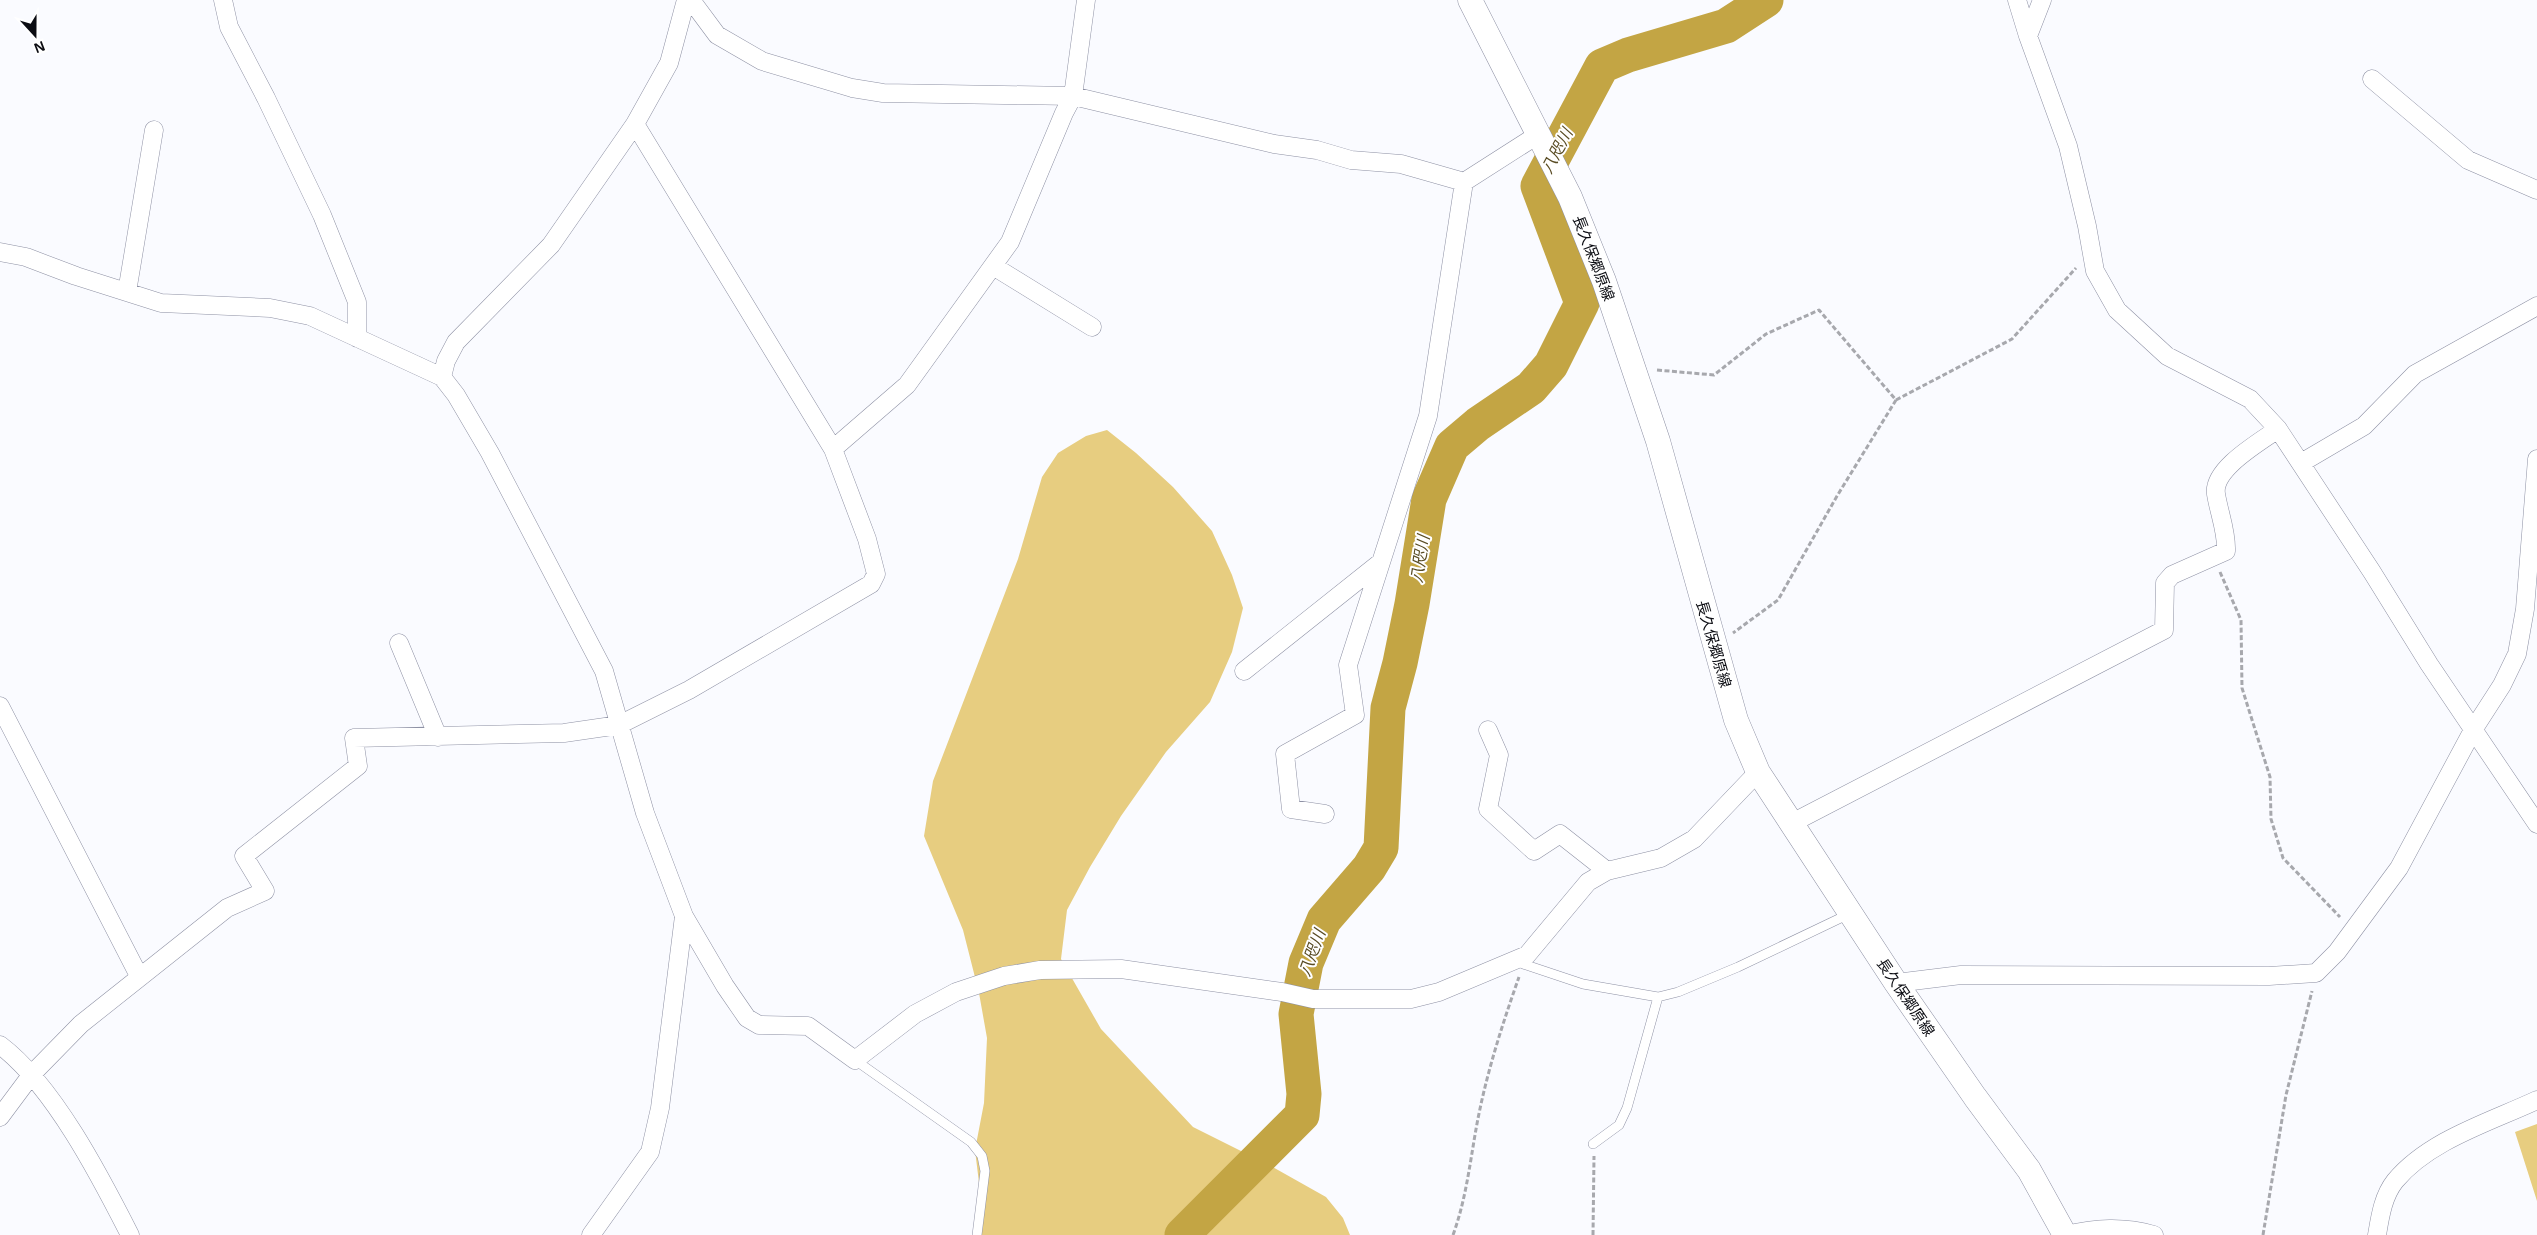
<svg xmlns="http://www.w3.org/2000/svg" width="2537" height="1235" font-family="Helvetica,'Noto Sans JP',sans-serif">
<rect width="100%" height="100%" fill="#fafbff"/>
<path fill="#e7cd80" d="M1107 430 1136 453 1173 487 1212 531 1232 575 1243 608 1232 652 1210 702 1166 752 1121 816 1090 867 1067 910 1061 959 1101 1029 1193 1127 1269 1165 1326 1197 1343 1218 1350 1235H973L979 1217 980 1191 975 1150 984 1103 987 1038 979 993 963 930 924 836 933 781 1018 559 1042 477 1058 453 1086 436Z
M2537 1124V1201L2515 1132Z"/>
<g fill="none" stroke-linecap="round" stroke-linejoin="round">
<path stroke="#c3a544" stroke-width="35" d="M1182 1235 1302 1115 1304 1094 1296 1014 1306 963 1324 920 1369 868 1381 848 1388 708 1400 663 1412 604 1429 499 1452 446 1478 424 1531 388 1551 365 1582 303 1538 186 1602 66 1628 55 1726 26 1766 0"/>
<g stroke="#8e91a4" stroke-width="10">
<path id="service" d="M1523 964 1583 984 1658 997 1678 992 1738 967 1849 914
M855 1060 971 1142 982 1156 985 1171 977 1235
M1593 1144 1619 1125 1627 1108 1658 997"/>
</g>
<g stroke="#8e91a4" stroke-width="19">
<path id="minor" d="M223 0 229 27 266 98 322 215 357 302V338
M691 0 717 35 762 61 852 88 883 93 1073 96 1274 144 1317 150 1351 160 1401 164 1464 182 1539 134
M2017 0 2028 36 2068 146 2087 226 2095 271 2117 310 2167 356 2250 399 2278 429 2372 572 2429 664 2537 824
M2028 36 2042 0
M2372 79 2468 160 2537 190
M0 252 26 257 76 276 161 303 270 308 310 316 442 377
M993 266 1092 327
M127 292 154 130
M833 449 907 385 1010 242 1064 113 1073 96 1086 0
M2301 463 2364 426 2415 374 2537 306
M399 643 438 737
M1244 671 1381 562
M0 706 139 976
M1488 730 1499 755 1488 809 1534 851 1560 834 1607 871
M1325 814 1291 809 1285 754 1355 715 1348 665 1428 416 1464 182
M1790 824 2164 630 2165 583 2172 575 2226 551C2227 532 2219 513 2216 494 2212 469 2260 442 2278 429
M684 916 725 986 747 1018 759 1025 808 1026 855 1060 915 1014 956 992 1004 976 1040 970 1121 969 1282 992 1313 999H1411L1439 992 1527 955 1588 882 1607 871 1661 858 1694 839 1758 772
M1896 983 1961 975 2269 976 2316 973 2337 952 2399 868 2473 730 2502 685 2517 654 2525 609 2537 459
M0 1045C53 1085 100 1176 130 1235
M0 1117 32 1074 81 1024 227 908 265 891 244 856 358 766 354 738 564 733 619 725 689 690 871 584 876 574 867 539 833 449 635 124
M591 1235 650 1152 660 1108 684 916 645 813 604 671 490 453 456 395 442 377 446 361 456 342 551 245 635 124 669 63 686 0
M2065 1235C2096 1228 2123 1226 2154 1235
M2377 1235C2380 1217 2383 1196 2395 1181 2429 1140 2490 1122 2537 1100"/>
</g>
<g stroke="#8e91a4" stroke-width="25">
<path id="secondary" d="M1470 0 1570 197 1604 281 1658 441 1736 720 1758 772 1896 983 1975 1097 2029 1170 2065 1235"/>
</g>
<path stroke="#a7a8ad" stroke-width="3" stroke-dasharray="5 2.5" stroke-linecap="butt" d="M1657 370 1714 375 1766 334 1819 310 1896 400 1837 496 1778 600 1733 633
M1896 400 2012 339 2076 268
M2220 572 2241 620 2242 688 2270 777 2271 819 2283 858 2340 917
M1453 1235C1465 1202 1469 1170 1475 1135 1484 1081 1501 1028 1519 977
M1593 1235 1594 1156
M2263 1235 2286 1095 2312 991"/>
<use href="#service" stroke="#fff" stroke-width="9"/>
<use href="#minor" stroke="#fff" stroke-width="18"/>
<use href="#secondary" stroke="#fff" stroke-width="24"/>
</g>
<g text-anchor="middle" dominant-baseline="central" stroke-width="4" stroke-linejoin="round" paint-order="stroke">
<g font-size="15" fill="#0b0c12" stroke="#fff">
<text transform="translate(1594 258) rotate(69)">長久保郷原線</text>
<text transform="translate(1714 644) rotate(74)">長久保郷原線</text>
<text transform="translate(1906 997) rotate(56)">長久保郷原線</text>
</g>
<g font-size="16" font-style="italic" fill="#594c24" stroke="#fff">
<text transform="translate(1557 151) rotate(-62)">八咫川</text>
<text transform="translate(1420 559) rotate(-81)">八咫川</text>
<text transform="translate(1312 953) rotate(-70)">八咫川</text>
</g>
</g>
<g transform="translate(35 35) rotate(159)" stroke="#ffffff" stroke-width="4" paint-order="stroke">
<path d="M0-4L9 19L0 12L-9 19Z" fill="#0b0c12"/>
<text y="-8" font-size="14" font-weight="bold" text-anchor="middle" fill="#0b0c12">N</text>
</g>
</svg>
